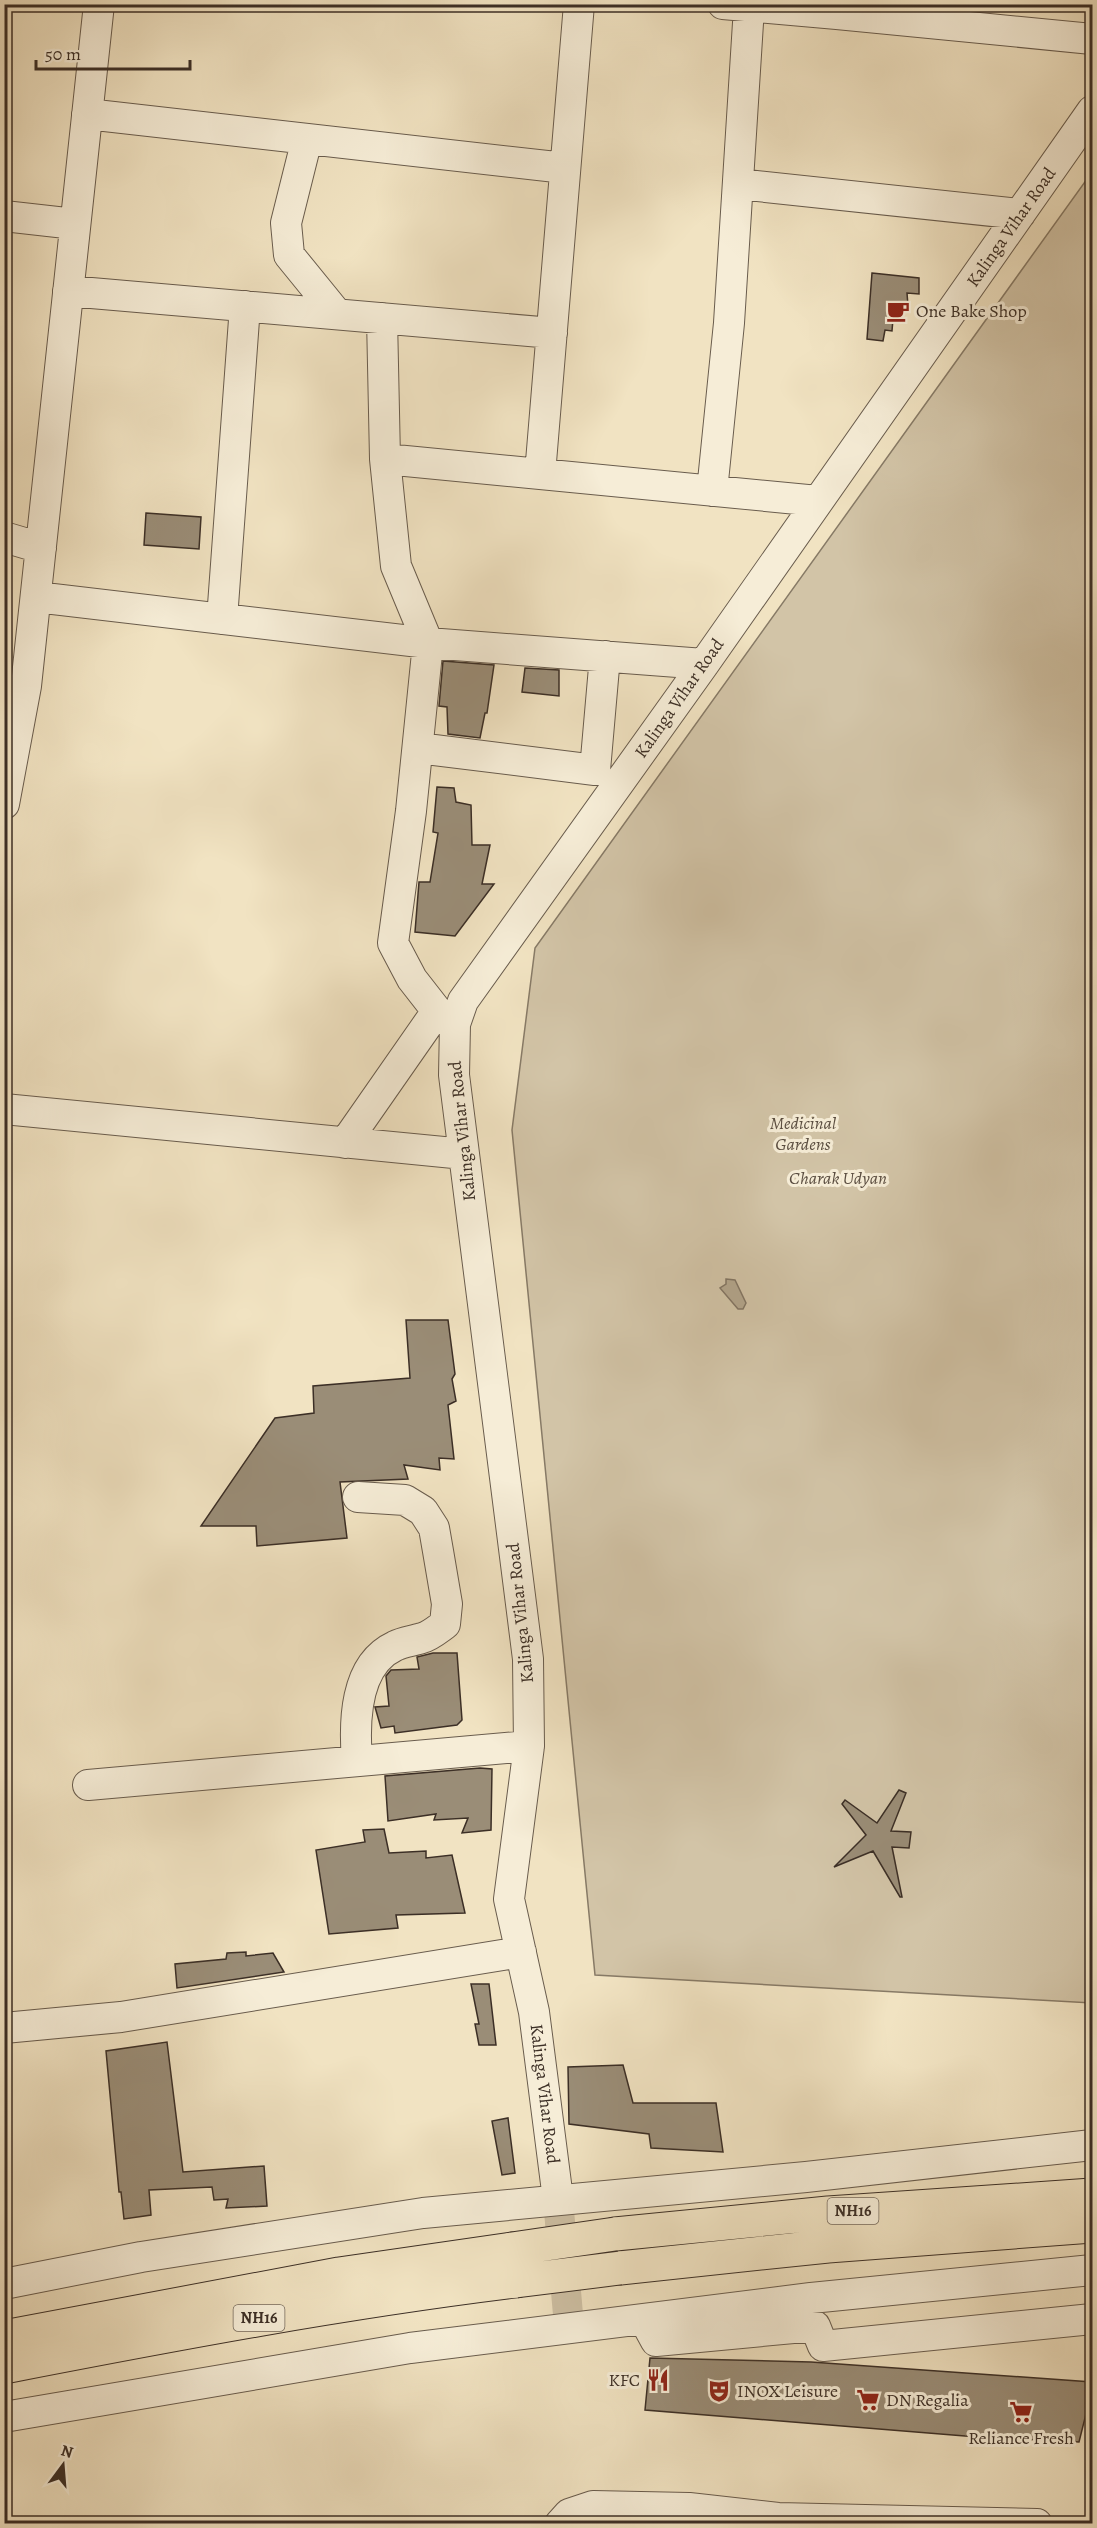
<svg xmlns="http://www.w3.org/2000/svg" width="1097" height="2528" font-family="Alegreya,serif">
<rect width="100%" height="100%" fill="#f1e3c2"/>
<filter id="stains"><feTurbulence type="fractalNoise" baseFrequency=".00333" numOctaves="4"/><feColorMatrix values="0 0 0 0 .2 0 0 0 0 .09 0 0 0 0 .02 0 0 0 .5 -.17"/></filter>
<radialGradient id="worn" r=".72"><stop offset=".6" stop-color="#630" stop-opacity="0"/><stop offset="1" stop-color="#630" stop-opacity=".3"/></radialGradient>
<path fill="#d2c4a7" stroke="#877a66" stroke-width="1.5" d="M1092 172V2003L595 1975 512 1130 535 948Z"/>
<path fill="#b3a68d" stroke="#837664" stroke-width="1.5" d="M726 1279 735 1280 746 1303 743 1309H738L720 1288 726 1284Z"/>
<path fill="#9a8d77" stroke="#3c2f26" stroke-width="1.5" d="M872 273 919 278V294L907 293 908 306H903L902 318 893 319 892 331 885 330 883 341 867 339Z
M146 513 201 517 199 549 144 545Z
M443 661 494 665 487 713H485L480 738 448 734 447 707 439 706Z
M525 668 559 670V696L522 692Z
M437 787 454 788 456 802 471 805 472 845H490L482 884H494L455 936 415 932 419 882H430L438 833 433 832Z
M406 1320H448L455 1374 452 1379 456 1401 448 1405 454 1459 439 1458 440 1470 404 1465 408 1479 340 1482 347 1538 257 1546 256 1526H201L275 1418 314 1413 313 1386 410 1378Z
M433 1653H457L462 1720 457 1725 395 1733 394 1726 381 1728 375 1707 389 1706 386 1676 391 1670 419 1669 417 1657Z
M480 1768 492 1769 491 1830 462 1833 468 1818 434 1820 436 1814 388 1821 385 1776Z
M899 1790 906 1793 891 1831 911 1832 909 1848 892 1847 902 1897H900L873 1851 834 1867 866 1835 842 1804 845 1800 877 1823Z
M384 1829 389 1853 426 1851V1858L452 1855 465 1913 396 1915 398 1928 329 1934 316 1850 365 1842 363 1830Z
M246 1952V1956L273 1953 284 1972 177 1988 175 1964 226 1959 227 1953Z
M471 1984H489L496 2045H479L475 2024H479Z
M167 2042 183 2172 264 2166 267 2206 226 2208 228 2199 214 2200 212 2187 149 2190 151 2215 124 2219 121 2192H119L106 2051Z
M623 2065 633 2103H716L723 2152 651 2148 649 2134 569 2124 568 2067Z
M508 2118 515 2173 502 2175 492 2121Z
M650 2358 811 2362 1092 2382V2390L1079 2442 965 2436 645 2410Z"/>
<g fill="none" stroke-linecap="round" stroke-linejoin="round">
<path stroke="#cdbfa3" stroke-width="30" stroke-dasharray="30 15" stroke-linecap="butt" d="M558 2199 569 2326"/>
<g stroke="#695c4d" stroke-width="32">
<path id="minor" d="M723 4 837 14
M837 4V14L1092 39
M87 114 565 168
M307 139 286 223 289 255 337 314
M738 184 1020 214
M4 216 75 224
M68 291 552 333
M382 318 385 459
M540 474 579 4
M712 491 729 323 749 7
M4 537 41 548
M36 597 428 643 704 664
M222 619 245 306
M418 748 595 770 605 656
M4 804 26 686 99 4
M455 1024 437 1011 412 979 393 943 411 811 428 643 396 566 385 459 818 501
M4 1109 464 1154
M345 1143 437 1011
M357 1761C354 1723 354 1665 395 1646 403 1642 413 1641 422 1638 430 1636 438 1629 445 1624L447 1604 438 1551 434 1528 423 1511 405 1500 358 1497
M88 1785 529 1746
M4 2028 121 2017 521 1952
M558 2199 534 2012 509 1899 529 1746 528 1659 454 1075 455 1024 463 1001 704 664 1092 111
M4 2284 141 2257 423 2213 806 2177 1092 2145
M644 2319 656 2341 815 2326 823 2346 1092 2319
M4 2417 410 2348 811 2298 1092 2270
M560 2524 569 2514 593 2506 689 2508 778 2518 1037 2524"/>
</g>
<g stroke="#3c2f26" stroke-width="35">
<path id="highway" d="M615 2234 828 2213 1092 2195
M620 2268 828 2246 1092 2226
M4 2337 339 2274 512 2249
M4 2367C174 2334 344 2302 516 2281"/>
</g>
<use href="#minor" stroke="#f6edd7" stroke-width="30"/>
<use href="#highway" stroke="#f1e3c2" stroke-width="33"/>
<g stroke="#3c2f26" stroke-width="35" stroke-linecap="butt">
<path id="highway-bridge" d="M512 2249 615 2234
M516 2281 620 2268"/>
</g>
<use href="#highway-bridge" stroke="#f1e3c2" stroke-width="33"/>
</g>
<defs>
<g id="cafe-bare" transform="scale(1.8)"><path d="M-5.5-4.5H6V0H3Q3 3.5 0 3.5H-2.5Q-5.5 3.5-5.5 0ZM3-3.2v2h1.7v-2ZM-6 4.5H4V6H-6Z" fill="#8f2418" stroke="#f6edd7" stroke-width="2.5" paint-order="stroke"/></g>
<g id="restaurant-bare" transform="scale(1.8)"><path d="M-5-6h1v4h1v-4h1v4h1v-4h1v5L-1.5 .5V6h-2V.5L-5-1ZM5-6V6H3V1.5H1.5Q1.5-4 5-6Z" fill="#8f2418" stroke="#f6edd7" stroke-width="2.5" paint-order="stroke"/></g>
<g id="theatre-bare" transform="scale(1.8)"><path d="M-5-5.5Q0-4 5-5.5V0Q5 5 0 6Q-5 5-5 0ZM-3.3-2.5H-1v1.5H-3.3ZM1-2.5H3.3v1.5H1ZM-2.8 1Q0 5.5 2.8 1Z" fill="#8f2418" stroke="#f6edd7" stroke-width="2.5" paint-order="stroke"/></g>
<g id="supermarket-bare" transform="scale(1.8)"><path d="M-6-5.5h2.5l.6 2H6L4.5 2H-2.5L-4.4-4H-6ZM-1.5 3.2a1.3 1.3 0 1 0 .1 0ZM3 3.2a1.3 1.3 0 1 0 .1 0Z" fill="#8f2418" stroke="#f6edd7" stroke-width="2.5" paint-order="stroke"/></g>
</defs>
<g fill-rule="evenodd">
<use href="#cafe-bare" x="898" y="311"/>
<use href="#restaurant-bare" x="658" y="2380"/>
<use href="#theatre-bare" x="719" y="2391"/>
<use href="#supermarket-bare" x="868" y="2400"/>
<use href="#supermarket-bare" x="1021" y="2412"/>
</g>
<g text-anchor="middle" dominant-baseline="central" stroke-width="6" stroke-linejoin="round" paint-order="stroke">
<g fill="#f6edd7" stroke="#74685b" stroke-width="1.5">
<rect x="827.5" y="2198" width="51" height="26" rx="4.5"/>
<rect x="233.5" y="2305" width="51" height="26" rx="4.5"/>
</g>
<g font-size="16" font-weight="bold" fill="#3c2f26">
<text x="853" y="2211">NH16</text>
<text x="259" y="2318">NH16</text>
</g>
<g font-size="18" fill="#3c2f26" stroke="#f6edd7">
<text transform="translate(1011 227) rotate(-55)">Kalinga Vihar Road</text>
<text transform="translate(679 698) rotate(-55)">Kalinga Vihar Road</text>
<text transform="translate(462 1131) rotate(-96)">Kalinga Vihar Road</text>
<text transform="translate(520 1613) rotate(-96)">Kalinga Vihar Road</text>
<text transform="translate(545 2094) rotate(83)">Kalinga Vihar Road</text>
</g>
<g font-size="18" fill="#3c2f26" stroke="#f6edd7" text-anchor="start">
<text x="916" y="311">One Bake Shop</text>
<text x="640" y="2380" text-anchor="end">KFC</text>
<text x="737" y="2391">INOX Leisure</text>
<text x="886" y="2400">DN Regalia</text>
<text x="1021" y="2438" text-anchor="middle">Reliance Fresh</text>
</g>
<g font-size="18" font-style="italic" fill="#5a4d40" stroke="#f6edd7">
<text x="803" y="1123">Medicinal<tspan x="803" dy="21">Gardens</tspan></text>
<text x="838" y="1178">Charak Udyan</text>
</g>
</g>
<rect width="1097" height="2528" fill="none" stroke="#f1e3c2" stroke-width="24"/>
<rect x="6" y="6" width="1085" height="2516" fill="none" stroke="#3c2f26" stroke-width="3"/>
<rect x="12" y="12" width="1073" height="2504" fill="none" stroke="#3c2f26" stroke-width="1.5"/>
<g transform="translate(63 2465) rotate(16)" stroke="#f6edd7" stroke-width="4.5" paint-order="stroke">
<path d="M0-4.5L10 22L0 15L-10 22Z" fill="#3c2f26"/>
<text y="-9" font-size="16" font-weight="bold" text-anchor="middle" fill="#3c2f26">N</text>
</g>
<path d="M36 60v9h154v-9" fill="none" stroke="#3c2f26" stroke-width="3"/>
<text x="45" y="60" font-size="18" fill="#3c2f26" stroke="#f6edd7" stroke-width="4.5" paint-order="stroke">50 m</text>
<rect width="100%" height="100%" filter="url(#stains)"/>
<rect width="100%" height="100%" fill="url(#worn)"/>
</svg>
